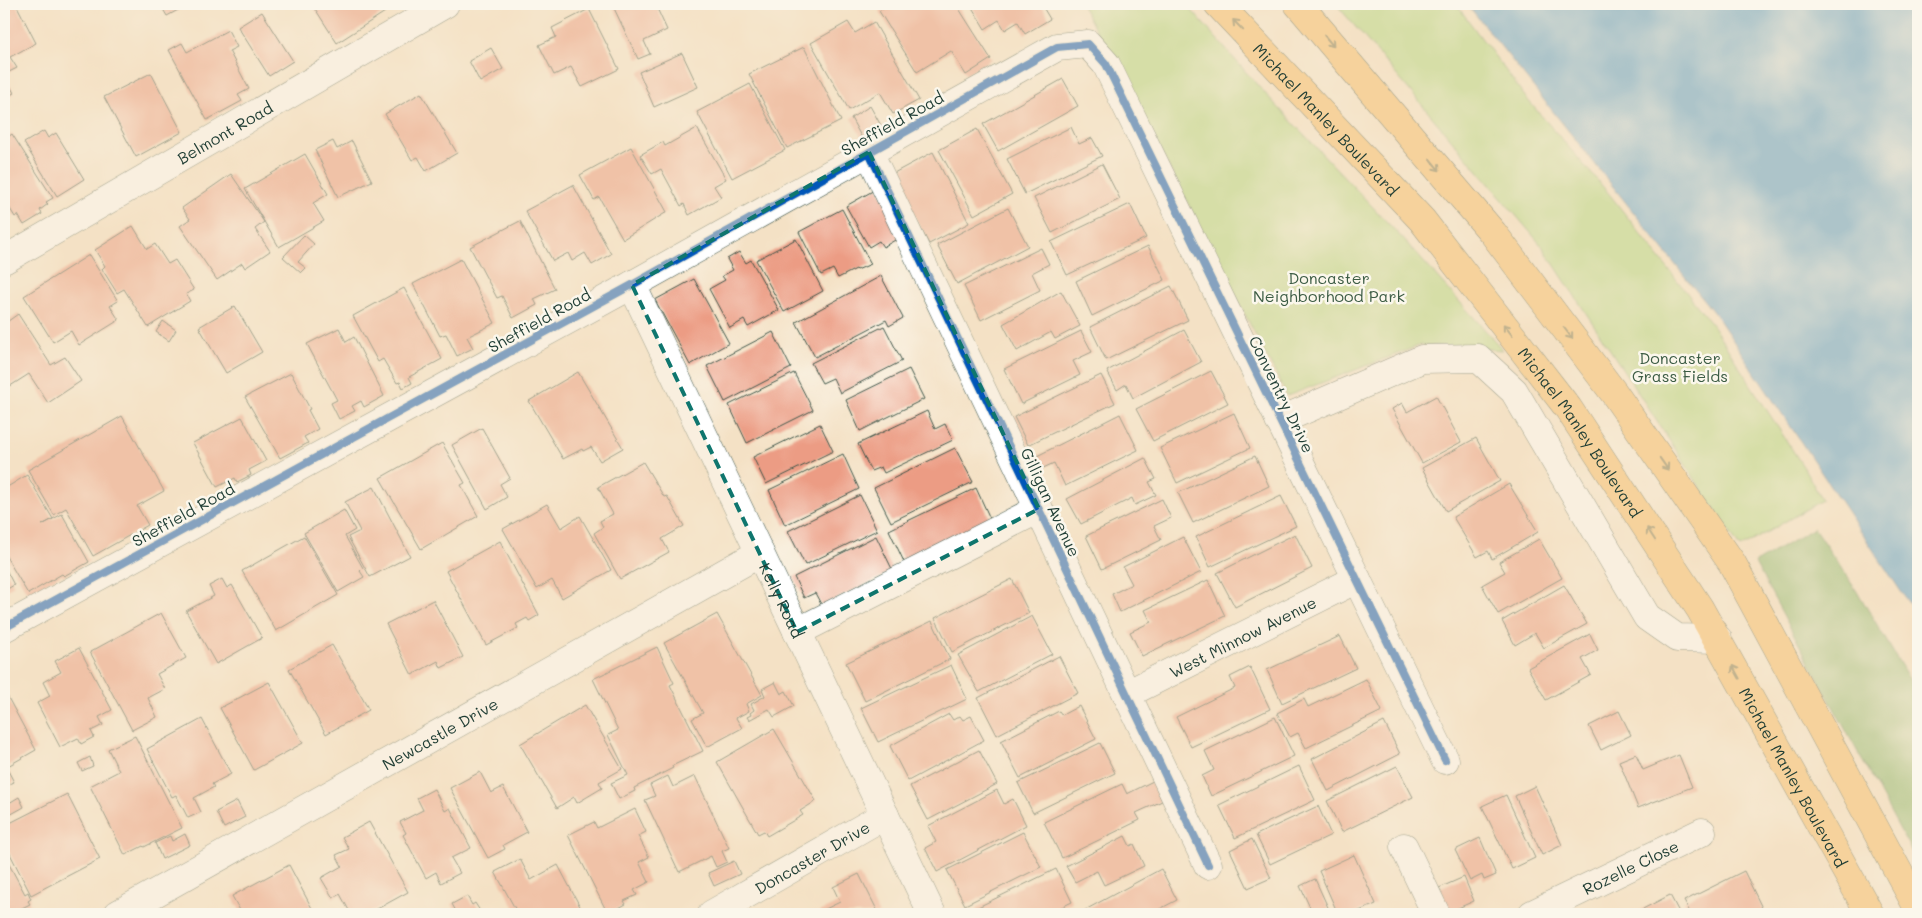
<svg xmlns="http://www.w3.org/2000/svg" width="1922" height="918" font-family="Mali,sans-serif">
<rect width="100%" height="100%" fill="#fbf7ec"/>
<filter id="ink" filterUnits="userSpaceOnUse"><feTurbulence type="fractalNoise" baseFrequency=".02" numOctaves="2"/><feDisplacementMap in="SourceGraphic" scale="10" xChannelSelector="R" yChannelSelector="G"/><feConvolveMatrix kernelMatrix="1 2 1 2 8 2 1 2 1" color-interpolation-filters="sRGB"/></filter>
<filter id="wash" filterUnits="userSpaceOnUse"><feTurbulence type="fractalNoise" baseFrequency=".0096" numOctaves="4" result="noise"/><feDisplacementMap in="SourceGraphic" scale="20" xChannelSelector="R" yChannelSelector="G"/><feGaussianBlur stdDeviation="1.12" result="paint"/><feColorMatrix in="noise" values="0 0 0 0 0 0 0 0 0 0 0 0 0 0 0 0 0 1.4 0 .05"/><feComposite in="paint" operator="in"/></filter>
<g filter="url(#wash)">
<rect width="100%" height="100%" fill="#f4e1c5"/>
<path fill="#b1d983" stroke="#688b5c" d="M1081 4H1186L1260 88 1404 240 1503 350 1421 345 1287 396 1121 74Z
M1336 4H1456L1526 98 1610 195 1713 326 1804 468 1822 500 1740 548 1542 246Z"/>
<path fill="#8cb971" stroke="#567b52" d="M1814 528 1860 596 1918 694V863L1755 563Z"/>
<path fill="#58a1cf" stroke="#3c6f82" d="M1467 4H1918V617L1718 318Z"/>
<g id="blocks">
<path fill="#ec9c84" d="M4 4H16L36 43 10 57 17 68 5 74Z
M160 4H189L167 16Z
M312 4H380L385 12 337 43Z
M612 4H655L667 30 644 41 650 54 638 59Z
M890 4H956L991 59 966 75 951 51 917 72 879 11Z
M970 4H1041L1050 19 1025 34 1018 22 1005 30 999 20 985 29Z
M589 9 619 69 582 87 571 67 554 75 539 45 556 37 552 28Z
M262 12 293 61 269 76 238 27Z
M848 22 855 33 874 22 919 100 893 114 880 92 849 110 811 43Z
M228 30 237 47 229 51 249 89 238 95 242 101 207 120 169 50 182 43 187 52Z
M804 47 841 121 787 148 749 74Z
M491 48 503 69 480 82 469 61Z
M682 53 698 87 654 107 639 72Z
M151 73 182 132 136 157 104 97Z
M4 75 14 93 4 98Z
M1063 79 1078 106 998 151 983 124Z
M750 84 785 150 732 178 697 112Z
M421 93 457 153 426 171 418 157 412 160 385 114Z
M870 106 883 129 863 140 851 118Z
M1071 127 1079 144 1092 138 1102 156 1025 194 1007 159Z
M697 128 726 179 714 186 721 197 689 215 684 204 681 206 661 169 652 174 640 155 663 142 665 146Z
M977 129 1012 194 974 215 939 150Z
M44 131 48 138 56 133 84 179 57 196 24 143Z
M12 134 53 198 46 202 48 204 40 210 42 214 24 225 18 215 15 217 4 199V140Z
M333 141 337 149 352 141 372 181 338 197 315 150Z
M631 147 667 212 623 239 599 197 594 200 580 175Z
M933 152 969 223 929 244 892 174Z
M305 154 328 194 313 203 324 221 279 247 245 189Z
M1102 164 1120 199 1052 233 1034 198Z
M231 174 264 222 255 229 270 251 245 268 242 263 217 280 180 226 190 219 182 208Z
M573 185 611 254 592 265 585 253 572 261 568 253 553 261 525 211Z
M878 188 904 235 883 247 879 241 869 247 846 206Z
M1130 204 1146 238 1067 275 1051 242Z
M1008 208 1028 246 957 284 937 245Z
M842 209 871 264 857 270 856 269 838 278 833 269 821 275 799 232Z
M520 221 555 289 534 299 537 305 513 318 502 296 497 298 470 247Z
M133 226 147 249 155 244 168 264 175 260 194 290 186 294 190 301 148 327 124 289 117 293 102 269 105 266 95 250Z
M304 235 314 244 298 262 306 268 301 273 283 257Z
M796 239 823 291 784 312 756 260Z
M1148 246 1165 280 1092 316 1076 281Z
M1041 248 1049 264 1032 273 1040 290 981 320 964 286Z
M739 252 746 263 751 260 779 310 748 327 744 320 730 328 709 289 725 280 722 276 733 270 727 259Z
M89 255 118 301 110 306 119 320 79 345 71 331 53 342 24 296Z
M461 259 495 323 467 337 473 348 457 356 446 334 440 336 413 284Z
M881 276 903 318 889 326 886 320 815 357 796 322Z
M694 279 729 343 690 365 655 300Z
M1171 286 1188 320 1106 360 1090 327Z
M404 288 442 359 409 377 412 383 403 388 400 382 397 383 383 359 378 362 353 316Z
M1061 291 1080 326 1055 339 1051 332 1017 351 1003 324Z
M235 306 262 352 226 373 199 327Z
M18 314 51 365 65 357 81 381 48 403 29 374 4 390V324Z
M163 321 176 330 169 341 156 332Z
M884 326 902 361 840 393 833 378 822 383 811 363Z
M339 328 346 342 354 337 384 396 364 407 361 401 352 406 355 411 339 419 331 403 337 400 307 344Z
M1184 330 1201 362 1133 398 1126 384 1117 390 1107 371Z
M1081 331 1092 352 1073 361 1080 375 1021 404 1004 369Z
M773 332 791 368 725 402 707 366Z
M909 369 924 399 860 431 846 400Z
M1211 371 1228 403 1153 441 1136 409Z
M578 372 623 448 600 461 591 447 583 451 582 449 563 459 529 401Z
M291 373 310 409 308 410 318 429 304 437 308 443 280 458 245 397Z
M794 373 813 410 747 443 729 405Z
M1101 375 1115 403 1028 445 1014 417Z
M1436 396 1461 442 1422 463 1392 409 1402 403 1407 412Z
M927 411 935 429 945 424 953 440 884 473 881 467 871 471 858 444Z
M1234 413 1250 448 1177 483 1160 448Z
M1120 414 1138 450 1065 486 1054 463 1041 469 1035 457Z
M122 416 164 491 137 506 148 525 93 556 66 508 54 515 28 470Z
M242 417 266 461 249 470 251 475 237 482 235 478 217 487 193 443Z
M820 424 833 451 766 484 753 457Z
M482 428 510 478 500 484 507 497 487 509 452 445Z
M1476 438 1500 481 1446 511 1422 468Z
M442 443 465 483 461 485 478 516 421 549 380 478Z
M955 448 973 482 891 522 874 488Z
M843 454 859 489 785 525 769 490Z
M1255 456 1269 486 1193 523 1178 493Z
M1145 458 1156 479 1149 482 1156 495 1135 505 1132 498 1081 524 1067 499Z
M643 462 664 497 667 496 684 526 662 539 669 552 620 579 594 533 603 527 600 521 613 514 598 487Z
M27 475 53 519 42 525 62 514 89 562 64 576 62 574 28 594 4 553V489Z
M1509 484 1538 532 1492 559 1488 551 1477 557 1453 517Z
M374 487 410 556 370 577 348 537 360 531 345 502Z
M976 488 993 525 906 566 889 530Z
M860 495 877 530 805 565 788 531Z
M1281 496 1296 526 1210 567 1196 537Z
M1162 499 1171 518 1154 526 1161 540 1102 569 1086 536Z
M547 504 561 528 580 516 611 570 562 598 552 580 537 589 503 529Z
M344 510 355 530 345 536 363 568 360 571 364 577 338 592 304 533Z
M1295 534 1312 568 1235 607 1217 573Z
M304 536 338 595 276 631 242 571Z
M876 536 893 571 822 606 815 593 804 598 794 577Z
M1183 537 1201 572 1120 612 1112 594 1132 584 1123 567Z
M1539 539 1562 578 1498 614 1482 585 1505 572 1499 562Z
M500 541 539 615 529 621 527 618 516 624 518 628 486 645 446 571Z
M4 566 14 585 4 591Z
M222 579 227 588 232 585 262 638 216 664 186 611 214 596 209 586Z
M1012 579 1029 613 952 652 935 618Z
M1208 580 1225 616 1142 656 1130 632 1151 622 1145 610Z
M1564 585 1587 624 1544 648 1535 633 1515 645 1502 621Z
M433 600 463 657 441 668 438 661 412 675 386 624Z
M161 613 186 658 157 674 165 689 148 698 157 717 132 730 90 652Z
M717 614 762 695 746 704 749 711 736 718 742 728 707 747 692 719 703 713 664 643Z
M1032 616 1052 654 979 692 958 655Z
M932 621 950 659 865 701 846 663Z
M1590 634 1598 650 1582 659 1591 675 1546 700 1528 668Z
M1340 636 1356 668 1282 703 1267 670Z
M332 645 369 710 326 734 289 669Z
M657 647 674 683 670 685 703 751 672 766 673 768 634 788 635 791 619 799 611 783 628 775 608 735 618 730 593 679Z
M79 648 112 710 99 717 103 725 91 731 94 737 81 744 78 738 60 747 37 703 50 696 43 682 61 672 55 661Z
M1059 656 1078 693 997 735 978 698Z
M951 665 967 699 878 742 861 708Z
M1250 667 1270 709 1191 747 1176 717 1235 688 1230 677Z
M1366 679 1382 711 1306 748 1298 733 1290 737 1277 713 1304 699 1308 707Z
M269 682 303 743 254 770 220 708Z
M775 682 781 694 786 691 794 706 774 717 769 709 749 720 747 717 751 715 750 713 754 710 751 704 765 696 762 689Z
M5 692 36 750 6 767 14 782 4 787V693Z
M585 705 622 769 599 782 602 788 577 803 574 797 557 808 520 744Z
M1079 706 1096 739 1020 778 1001 741 1059 711 1062 715Z
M1619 711 1631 735 1601 750 1589 726Z
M949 714 953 720 960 716 963 720 971 716 984 740 908 781 890 746Z
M1275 717 1294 756 1211 796 1202 776 1214 770 1205 751Z
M202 719 231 774 212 784 214 787 194 798 201 812 188 818 176 795 172 797 147 749Z
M1384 722 1400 754 1328 791 1312 759Z
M774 729 816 801 800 811 803 815 767 836 764 831 758 834 717 762Z
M135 736 182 828 144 847 143 846 125 855 90 786 119 771 108 749Z
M1100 743 1115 773 1033 813 1018 783Z
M979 750 997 784 928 820 910 786Z
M1636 754 1643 770 1679 755 1692 787 1638 808 1619 761Z
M90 757 93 766 82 771 78 763Z
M1299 766 1315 800 1235 838 1219 805Z
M1397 766 1413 797 1342 832 1327 801Z
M480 772 491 793 503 787 527 832 503 845 505 849 488 858 450 788Z
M668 776 673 787 695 776 729 848 722 851 727 862 716 867 711 856 679 872 645 800 655 796 650 785Z
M1153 781 1162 801 1136 813 1140 820 1062 858 1044 822 1122 784 1127 794Z
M1535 786 1562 845 1542 855 1515 796Z
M434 789 445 811 450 808 471 848 451 858 460 873 441 883 436 872 426 878 403 835 406 833 400 822 423 810 417 798Z
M997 790 1004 804 1013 799 1026 825 937 872 925 848 936 842 928 826Z
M67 794 100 859 31 895 4 842V826Z
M1506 795 1535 858 1512 869 1482 806Z
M19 797 24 807 6 817 4 813V806Z
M237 801 245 817 224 828 216 812Z
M1318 806 1331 835 1270 864 1256 835Z
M635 809 646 832 638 836 649 857 639 862 649 882 634 890 637 895 624 901 626 904 608 914 568 835 594 822 597 828Z
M369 822 408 892 368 914H351L340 894 333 898 321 878 342 866 336 855 349 849 342 837Z
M1023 832 1041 867 965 905 947 870Z
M185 834 190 845 162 859 155 843 170 836 172 841Z
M1125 836 1130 846 1134 844 1144 866 1104 885 1097 871 1075 882 1066 866Z
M1480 838 1496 875 1484 880 1482 875 1470 881 1455 850Z
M1252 839 1271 878 1248 888 1230 850Z
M4 855 25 894 28 892 31 899 28 901 30 904 10 914H4Z
M1354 855 1376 904 1352 914H1338L1319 871Z
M520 859 531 880 558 865 584 914H518L495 872Z
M734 861 740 874 714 886 708 873Z
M289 865 315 914H242L232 896Z
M1056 869 1072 902 1047 914H979L976 908Z
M1161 869 1177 900 1150 914H1088L1085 910Z
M1744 871 1765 914H1691L1684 901Z
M859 874 879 914H815L840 902 833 887Z
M1464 877 1474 901 1449 912 1439 888Z
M1315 879 1331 914H1313L1300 886Z
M1670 895 1680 914H1633Z
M467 896 472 905 475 903 482 914H453L457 913 452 904Z"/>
</g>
</g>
<g filter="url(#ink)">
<use href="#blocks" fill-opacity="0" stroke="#3f564a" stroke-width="1"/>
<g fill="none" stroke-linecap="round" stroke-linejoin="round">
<g stroke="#3f564a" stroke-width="29">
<g id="street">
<path d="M869 152 1208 865"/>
<path id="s1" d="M4 260 445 4"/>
<path id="s2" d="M632 285 932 914"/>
<path d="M1279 421 1422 359 1478 358 1514 391 1647 617 1677 638 1718 639"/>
<path d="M4 628 632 285 1057 47 1088 44 1106 64 1445 760"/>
<path d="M797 632 1039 509"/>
<path id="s3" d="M1127 694 1357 579"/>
<path d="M1404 847 1436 914"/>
<path id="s4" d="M118 914 760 553"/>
<path id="s5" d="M712 914 885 815"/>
<path id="s6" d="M1532 914 1702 832"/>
</g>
</g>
<g stroke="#3f564a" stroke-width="29">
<g id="highway">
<path id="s7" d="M1218 4 1422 220 1568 408 1700 609 1870 914"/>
<path d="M1298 4 1493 233 1614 393 1732 563 1918 908"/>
</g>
</g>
<use href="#street" stroke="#fff" stroke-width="28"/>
<use href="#highway" stroke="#f8bf6c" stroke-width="28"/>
<g stroke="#fbf7ec" stroke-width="11">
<path id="cycleway" d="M869 152 1208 865
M4 628 632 285 1057 47 1088 44 1106 64 1445 760"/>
</g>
<use href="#cycleway" stroke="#0057b8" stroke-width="8"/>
</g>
<defs><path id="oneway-shaft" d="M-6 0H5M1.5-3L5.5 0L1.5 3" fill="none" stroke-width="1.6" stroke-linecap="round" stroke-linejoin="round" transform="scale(1.25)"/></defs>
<g stroke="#81784d">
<use href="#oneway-shaft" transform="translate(1238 25) rotate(-134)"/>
<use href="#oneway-shaft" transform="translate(1329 41) rotate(50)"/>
<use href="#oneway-shaft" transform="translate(1435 165) rotate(50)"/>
<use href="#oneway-shaft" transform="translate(1508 330) rotate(-128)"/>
<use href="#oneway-shaft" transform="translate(1568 333) rotate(53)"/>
<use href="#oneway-shaft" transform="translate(1664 464) rotate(55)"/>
<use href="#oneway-shaft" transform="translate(1651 534) rotate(-123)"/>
<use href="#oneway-shaft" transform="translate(1736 672) rotate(-119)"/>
</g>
</g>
<path d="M0 0H1922V918H0ZM869 152 1039 509 797 632 632 285Z" fill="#f4e1c5" fill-opacity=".55" fill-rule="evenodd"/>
<path fill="none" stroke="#0f766e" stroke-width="4" stroke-dasharray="10 6" stroke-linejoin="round" d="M869 152 1039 509 797 632 632 285Z"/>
<g text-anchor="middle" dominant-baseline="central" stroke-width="5" stroke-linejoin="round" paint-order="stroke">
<g font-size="16" fill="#1f3d34" stroke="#fbf7ec">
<text stroke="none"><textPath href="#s7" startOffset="158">Michael Manley Boulevard</textPath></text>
<text transform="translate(892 123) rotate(-29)">Sheffield Road</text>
<text stroke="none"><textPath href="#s1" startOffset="255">Belmont Road</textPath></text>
<text transform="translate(539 320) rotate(-29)">Sheffield Road</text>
<text transform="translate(1282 394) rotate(64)">Conventry Drive</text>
<text stroke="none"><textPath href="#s7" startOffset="562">Michael Manley Boulevard</textPath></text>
<text transform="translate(1051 502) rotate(65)">Gilligan Avenue</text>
<text transform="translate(183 514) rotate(-29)">Sheffield Road</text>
<text stroke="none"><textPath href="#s2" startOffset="349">Kelly Road</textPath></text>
<text stroke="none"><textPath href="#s3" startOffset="129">West Minnow Avenue</textPath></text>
<text stroke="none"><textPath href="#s4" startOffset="369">Newcastle Drive</textPath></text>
<text stroke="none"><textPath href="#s7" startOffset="968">Michael Manley Boulevard</textPath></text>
<text stroke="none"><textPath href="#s5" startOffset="115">Doncaster Drive</textPath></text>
<text stroke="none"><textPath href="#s6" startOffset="109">Rozelle Close</textPath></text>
</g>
<g font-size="16" fill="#3c5c44" stroke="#fbf7ec">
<text x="1329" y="277">Doncaster<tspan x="1329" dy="18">Neighborhood Park</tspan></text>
<text x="1680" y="357">Doncaster<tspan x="1680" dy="18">Grass Fields</tspan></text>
</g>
</g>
<rect width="1922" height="918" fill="none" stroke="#fbf7ec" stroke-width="20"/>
</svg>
